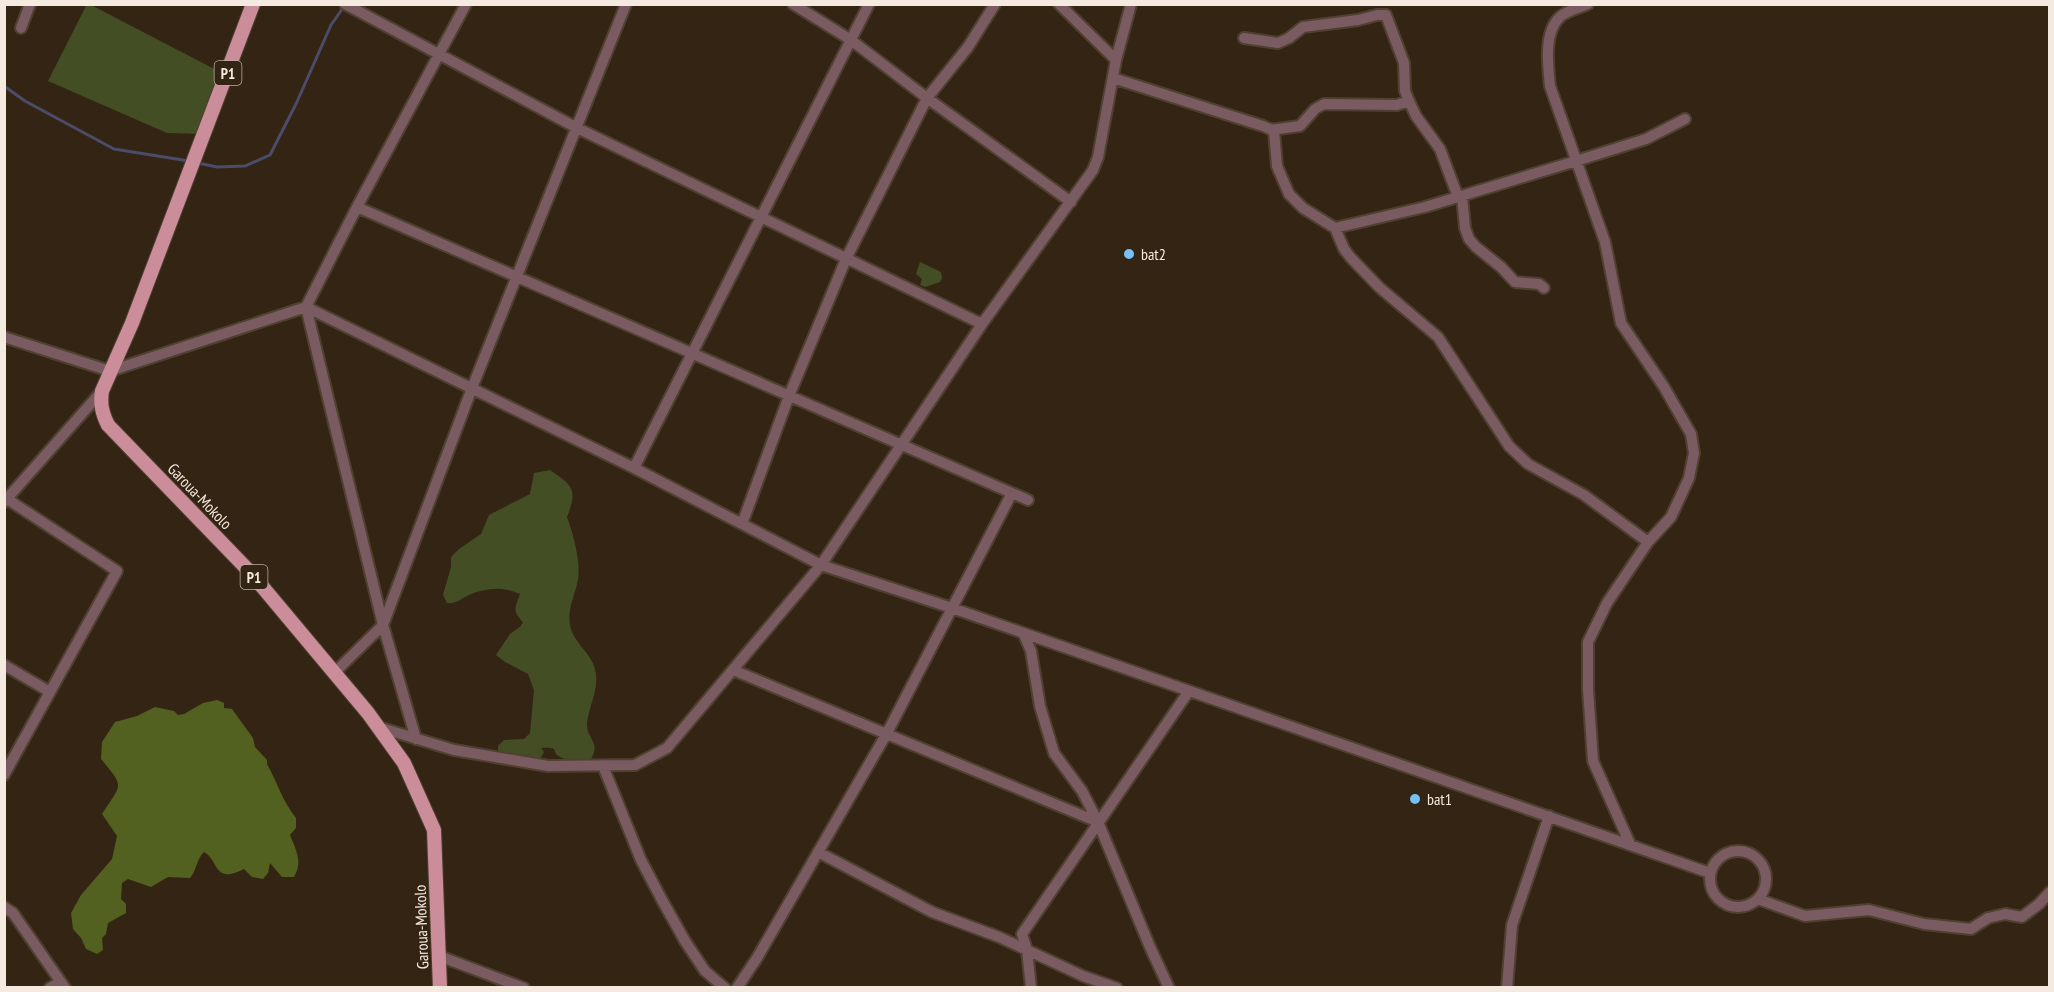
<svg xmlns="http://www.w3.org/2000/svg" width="2054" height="992" font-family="'PT Sans Narrow',sans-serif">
<rect width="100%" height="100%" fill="#342413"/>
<path fill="#444e25" d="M87 4 91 5 222 73 200 134 167 133 48 81Z
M920 262 941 272 942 278 940 282 925 287 920 285 922 279 916 274Z
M550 470C573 486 578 489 567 517 573 533 581 562 578 580 575 595 567 610 570 625 573 643 591 652 595 669 600 688 589 705 587 723 586 740 603 742 589 762 580 761 570 761 562 758 548 752 563 747 541 748L544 752 540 759 521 755 508 756 498 750V746L504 740 524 739 530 733 534 690 528 674 505 662 496 655 510 634 521 626 523 622C512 611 515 608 520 594 503 586 486 588 469 595 460 599 457 604 447 603L443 595 451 567V557L459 549 481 534 489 515 530 494 534 473Z"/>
<path fill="#526020" d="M217 700 224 703V708L232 709 253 738 255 747 267 760V764C277 782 283 802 296 818V828L290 835C296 850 303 862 294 877H282L270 863 268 873 263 879 252 877 244 869C213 885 219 860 204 852 196 860 197 870 190 878L168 877 151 887 128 879 122 883 121 899 126 904V913L108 923 106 934 102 938 103 950 97 954 86 949 81 938 73 929 71 913 81 895 112 859 117 836 102 814C122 783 125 788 101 759L102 742 115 722 137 716 155 707 174 711 178 715 184 714 203 703Z"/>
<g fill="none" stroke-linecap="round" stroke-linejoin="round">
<path stroke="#4a4c69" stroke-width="3" d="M4 86 25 101 114 149 189 161
M198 163 217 167 245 166 270 155 296 104 331 25 345 5"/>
<g stroke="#4f4030" stroke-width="14">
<path id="minor" d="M345 4 577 128 982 324
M793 4 851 40 927 98 1071 202
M1059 4 1116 60
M1588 4C1579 8 1569 10 1561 16 1543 31 1548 66 1550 86L1605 242 1621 323 1664 387 1691 434 1694 453 1689 478 1671 517 1648 542 1607 603 1588 642V689L1593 761 1630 844
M21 28 30 4
M1244 38 1278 43 1289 38 1303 27 1358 20 1377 15H1386L1404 63 1405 91 1409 101 1416 116 1440 149 1458 197
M1113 78 1263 126 1274 131 1277 166 1289 194 1303 208 1335 228 1344 249 1351 258 1380 288 1438 337 1509 446 1528 464 1584 495 1648 542
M1271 130 1300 126 1315 109 1324 104 1397 105 1409 101
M1462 196 1465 228 1469 239 1476 247 1501 267 1515 282 1539 284 1544 288
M357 207 1028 500
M1335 228 1425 207 1576 161 1646 139 1685 119
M4 337 110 371 306 307 634 468 821 565 982 324 1093 170 1098 157 1116 60 1131 4
M634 468 869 4
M4 497 117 571 4 775
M4 502 102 391
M742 524 789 396 846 259 927 98 968 47 995 4
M1024 635 1031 651 1040 706 1054 753 1082 791 1098 822 1150 947 1169 988
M4 665 50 692
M733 670 1098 822
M334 673 383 625 472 388 626 4
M378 727 454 750 548 766 635 765 667 748 821 565 952 608 1710 873
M416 739 383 625 306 307 357 207 466 4
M603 766 641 860 662 900 685 941 705 971 725 988
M1710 879a28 28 0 1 1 56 0a28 28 0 1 1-56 0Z
M818 852 932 912 999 937 1083 976 1117 988
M1758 899 1805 916 1869 910 1924 924 1971 929 1988 918 2005 914 2022 917 2039 904 2050 892
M4 907 13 913 65 988
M439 956 524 988
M50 988 61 982
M737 988 757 958 887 733 1012 493
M1031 988 1027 950 1022 934 1189 691
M1507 988 1512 925 1549 816"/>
</g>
<g stroke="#4f4030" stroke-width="16">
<path id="major" d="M253 4 132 323 102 391C100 404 102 413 108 425L250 572 368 713 404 763 434 830 440 988"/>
</g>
<use href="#minor" stroke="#795b61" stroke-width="10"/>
<use href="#major" stroke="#cb8d9a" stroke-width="14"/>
</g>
<g fill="#75c0f6" stroke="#342413" stroke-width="2">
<circle cx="1129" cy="254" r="6"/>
<circle cx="1415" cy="799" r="6"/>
</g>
<g text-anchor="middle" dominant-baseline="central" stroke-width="4.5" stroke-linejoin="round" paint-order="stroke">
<g fill="#342413" stroke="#bbafa2" stroke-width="1.5">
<rect x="214.5" y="61" width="27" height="24" rx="4.5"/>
<rect x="240.5" y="565" width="27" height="24" rx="4.5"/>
</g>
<g font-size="15" font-weight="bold" fill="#f5eae0">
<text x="228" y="73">P1</text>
<text x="254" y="577">P1</text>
</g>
<g font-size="16" fill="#f5eae0" stroke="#342413" text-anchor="start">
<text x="1141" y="254">bat2</text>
<text x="1427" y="799">bat1</text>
</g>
<g font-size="16" fill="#f5eae0" stroke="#342413">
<text transform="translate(200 496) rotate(46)">Garoua-Mokolo</text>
<text transform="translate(421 927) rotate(-92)">Garoua-Mokolo</text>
</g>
</g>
<rect width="2054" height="992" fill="none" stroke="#f5eae0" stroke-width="12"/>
</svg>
